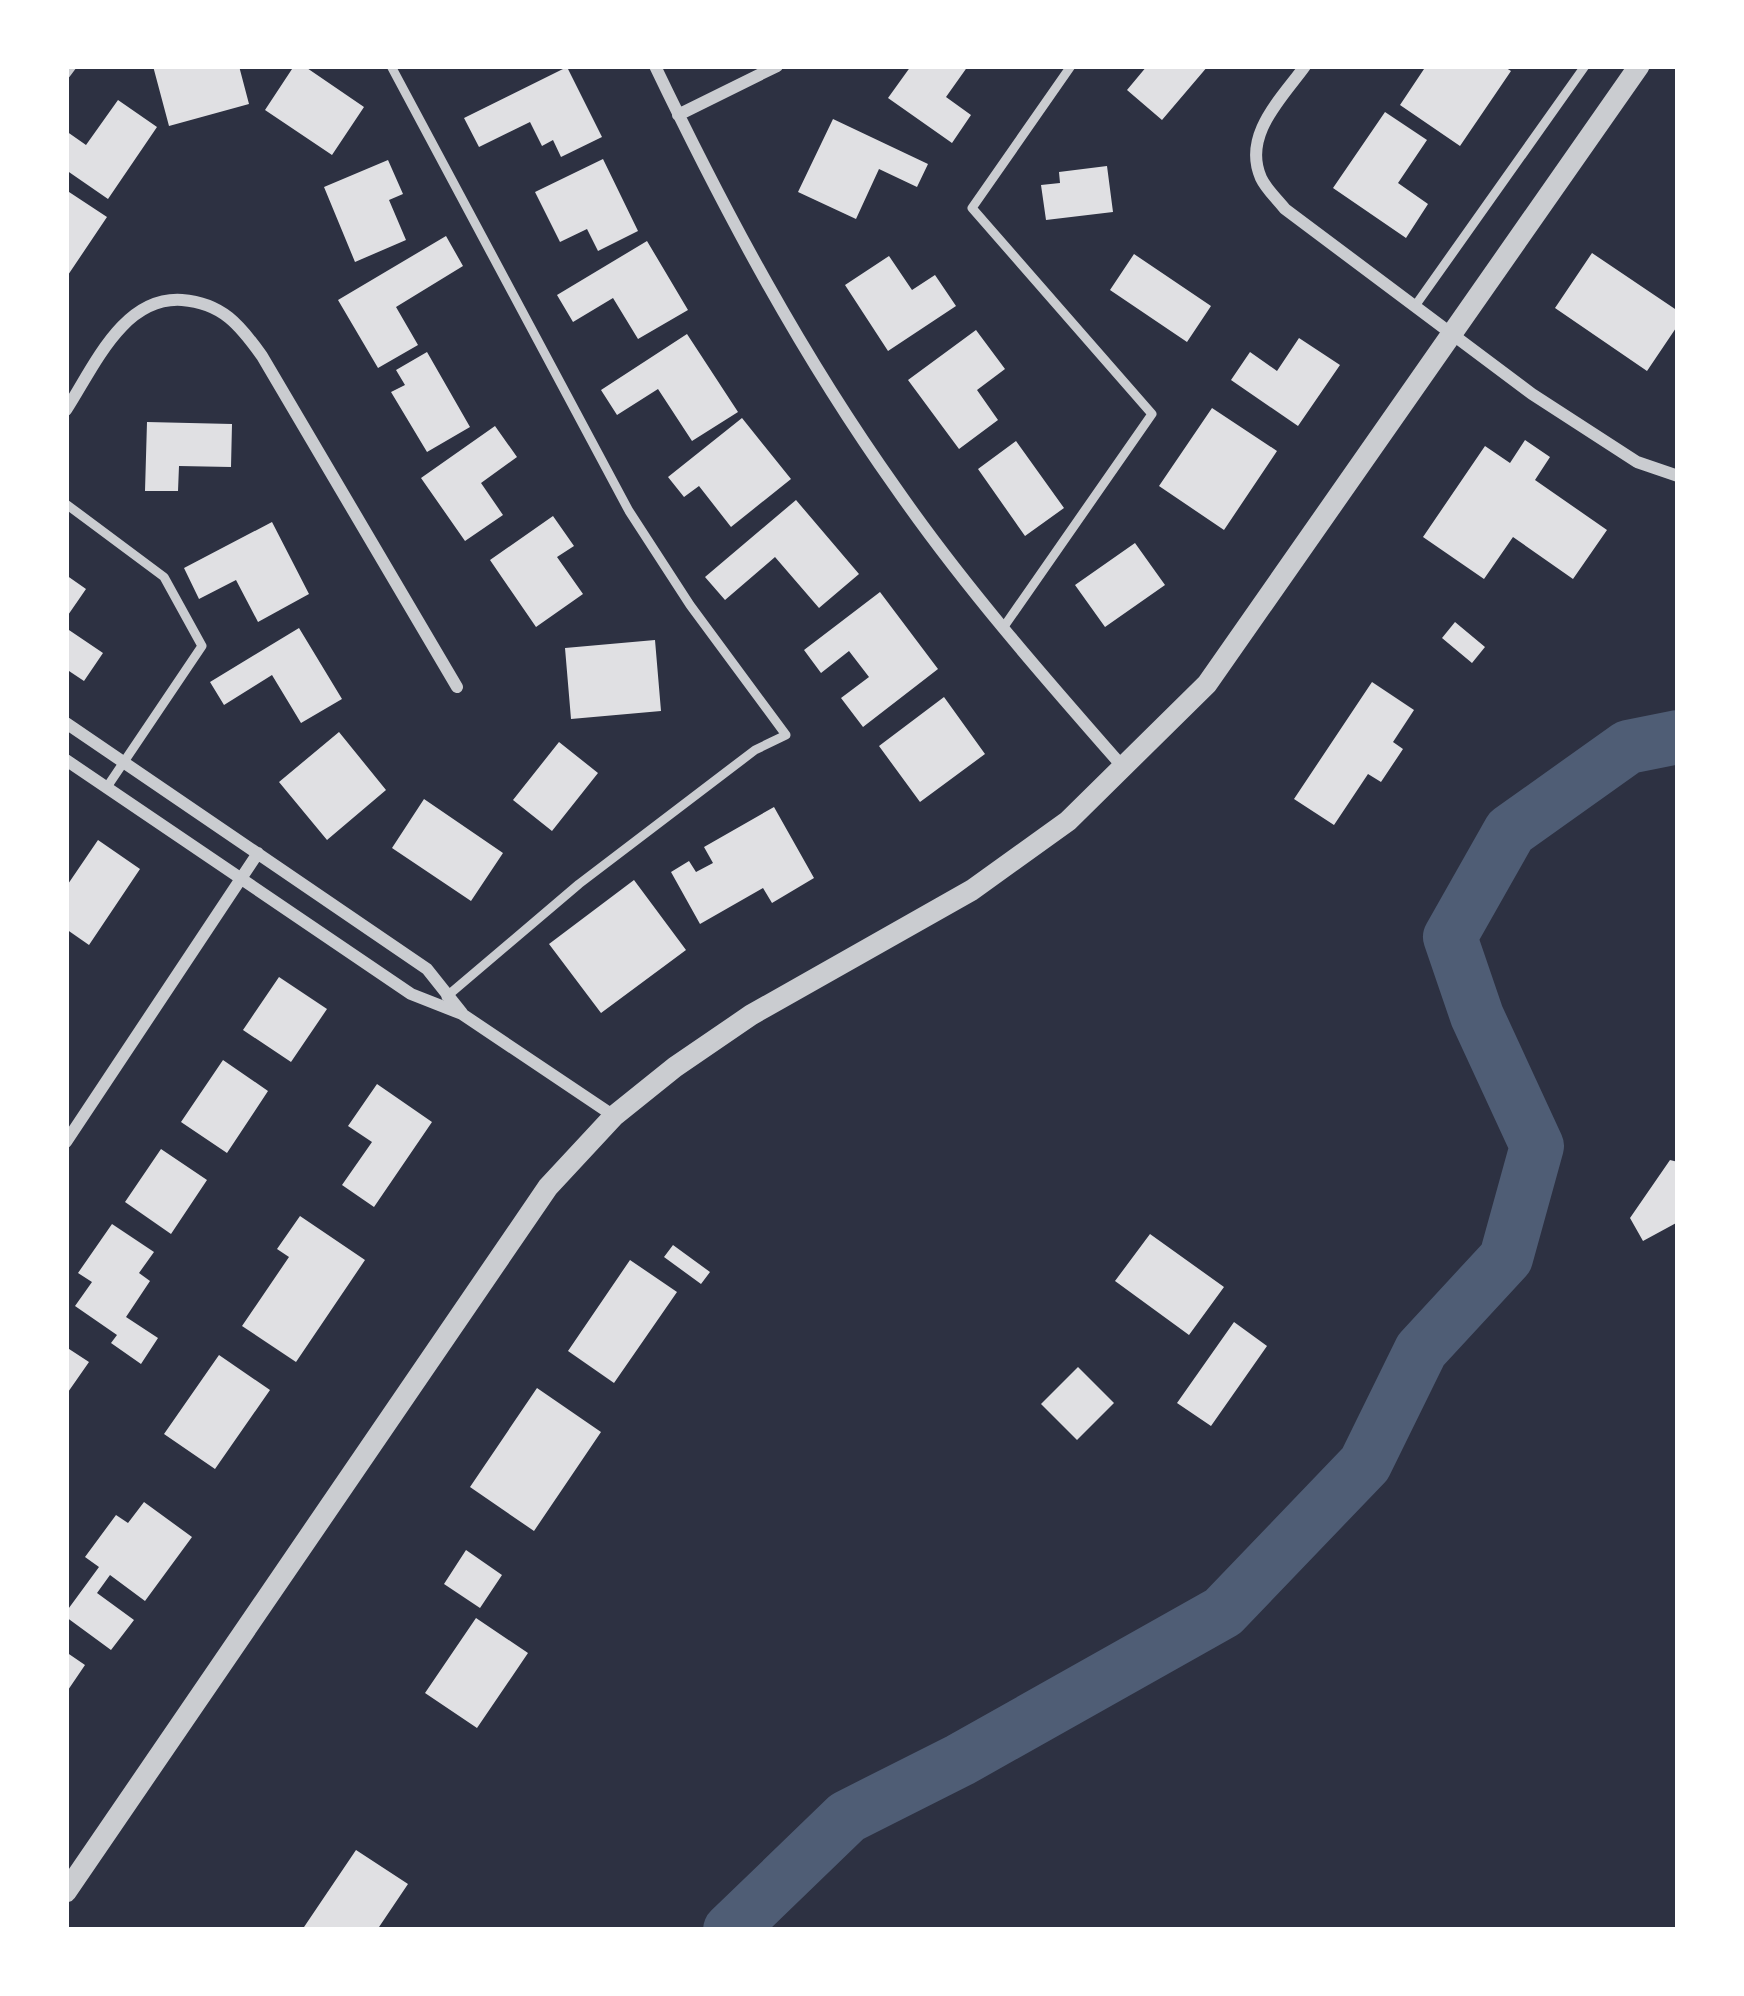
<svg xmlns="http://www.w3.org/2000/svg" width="1744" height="1996" font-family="Barlow,sans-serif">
<rect width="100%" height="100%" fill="#2d3142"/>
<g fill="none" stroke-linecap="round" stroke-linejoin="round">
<path stroke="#4f5d75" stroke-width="54" d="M730 1930 847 1817 960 1760 1223 1612 1365 1464 1421 1350 1506 1258 1537 1146 1477 1016 1450 937 1510 831 1628 747 1678 737"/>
</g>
<path fill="#e0e0e3" d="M153 66H187L188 69 239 66 249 104 169 126Z
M294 66H304L364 107 332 155 265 110Z
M911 66H968L946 97 971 115 952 143 888 98Z
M1147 66H1208L1162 120 1127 90Z
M1426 66H1503L1511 71 1460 146 1400 105Z
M567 67 602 137 561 157 553 140 542 146 530 122 479 147 464 118Z
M118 100 157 127 108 199 66 170V131L86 145Z
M1385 112 1427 140 1398 183 1428 204 1406 238 1333 188Z
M833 119 928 164 917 187 879 169 856 219 798 192Z
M603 159 638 231 598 251 587 229 560 242 535 192Z
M388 160 403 194 389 200 406 240 355 262 324 187Z
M1107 166 1113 212 1046 220 1041 185 1060 183 1059 172Z
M66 190 107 217 66 278Z
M446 236 463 266 396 307 418 345 378 368 338 300Z
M647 241 688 310 638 339 613 298 573 322 557 295Z
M1592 253 1678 311V325L1647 371 1555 308Z
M1134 254 1211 306 1187 342 1110 290Z
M889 256 912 290 935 275 956 306 888 351 845 285Z
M976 330 1005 369 977 390 998 420 959 449 908 380Z
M687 334 738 412 692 441 658 389 617 415 601 390Z
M1299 338 1340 365 1298 426 1231 380 1250 352 1277 371Z
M427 352 470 427 427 452 391 392 405 385 396 370Z
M1212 408 1277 451 1224 530 1159 486Z
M742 418 791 479 731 527 699 486 684 497 668 477Z
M147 422 232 424 231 467 179 466 178 491H145Z
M495 426 517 457 481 483 503 515 465 541 421 478Z
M1525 440 1550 457 1535 480 1607 530 1573 579 1513 537 1484 579 1423 537 1485 446 1510 463Z
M1016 441 1064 508 1025 536 978 469Z
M796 500 859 574 819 608 775 557 725 600 705 577Z
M553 516 574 546 557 557 583 594 536 627 490 560Z
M272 522 309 594 258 622 236 580 199 599 184 568Z
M1135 543 1165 585 1105 627 1075 585Z
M66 575 86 589 66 618Z
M880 592 938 669 863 727 841 698 869 677 849 651 821 673 804 650Z
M1455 622 1485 647 1472 663 1442 638Z
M66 628 103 653 84 681 66 669Z
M299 628 342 699 301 723 272 675 224 705 210 682Z
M655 640 661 711 571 719 565 648Z
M1372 682 1414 710 1393 742 1403 749 1381 782 1368 774 1334 825 1294 799Z
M944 697 985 754 920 802 879 746Z
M339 732 386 790 327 840 279 782Z
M559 742 598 773 552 831 513 800Z
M424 799 503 853 471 901 392 848Z
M774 807 814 878 772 903 763 888 700 924 671 872 689 861 696 872 713 863 704 847Z
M98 840 140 869 89 945 66 929V887Z
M634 880 686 950 601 1013 549 944Z
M279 977 327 1009 291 1062 243 1030Z
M223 1060 268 1091 227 1153 181 1122Z
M377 1084 432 1122 374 1207 342 1185 372 1142 348 1126Z
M161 1149 207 1180 171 1234 125 1202Z
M1670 1160 1678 1162V1222L1643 1241 1630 1218Z
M300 1216 365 1260 296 1362 242 1326 289 1257 277 1249Z
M112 1224 154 1252 139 1273 150 1281 126 1317 158 1338 141 1364 111 1343 117 1335 75 1306 92 1282 78 1273Z
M1150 1234 1224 1287 1189 1335 1115 1281Z
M673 1245 710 1272 701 1284 664 1257Z
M630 1260 677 1292 614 1383 568 1351Z
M1234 1322 1267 1346 1211 1426 1177 1403Z
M66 1347 89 1362 66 1395Z
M219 1355 270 1390 215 1469 164 1434Z
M1078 1367 1114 1403 1077 1440 1041 1404Z
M537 1388 601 1432 534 1531 470 1487Z
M144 1502 192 1537 145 1601 110 1575 97 1593 134 1620 111 1650 66 1617V1612L99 1567 85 1557 116 1515 128 1523Z
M466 1550 502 1575 480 1608 444 1584Z
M476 1618 528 1653 477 1728 425 1693Z
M66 1652 85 1665 66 1693Z
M356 1850 408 1884 377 1930H302Z"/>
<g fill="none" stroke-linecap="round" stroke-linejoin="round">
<path stroke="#caccd0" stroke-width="9" d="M391 66 629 511 690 605 786 735 755 750 579 884 446 997
M66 74 72 66
M1415 306 1585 66
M66 504 164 577 202 646 107 787
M1003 628 1152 414 972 208 1071 66"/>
<path stroke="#caccd0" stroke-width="12" d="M655 66C725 212 802 356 896 488 964 586 1043 676 1122 766
M1305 66C1282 98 1242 135 1261 178 1266 189 1278 200 1285 209L1532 394 1637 462 1678 476
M678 115 777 66
M66 410C94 367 123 296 182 300 222 303 240 325 262 356L457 687
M66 723 427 969 462 1013
M66 760 411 994 462 1014 614 1116
M66 1142 258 853"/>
<path stroke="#caccd0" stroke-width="21" d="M66 1892 548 1187 614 1116 675 1067 751 1015 972 890 1068 821 1207 684 1639 66"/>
</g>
<rect width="1744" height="1996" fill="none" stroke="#ffffff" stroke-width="138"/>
</svg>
